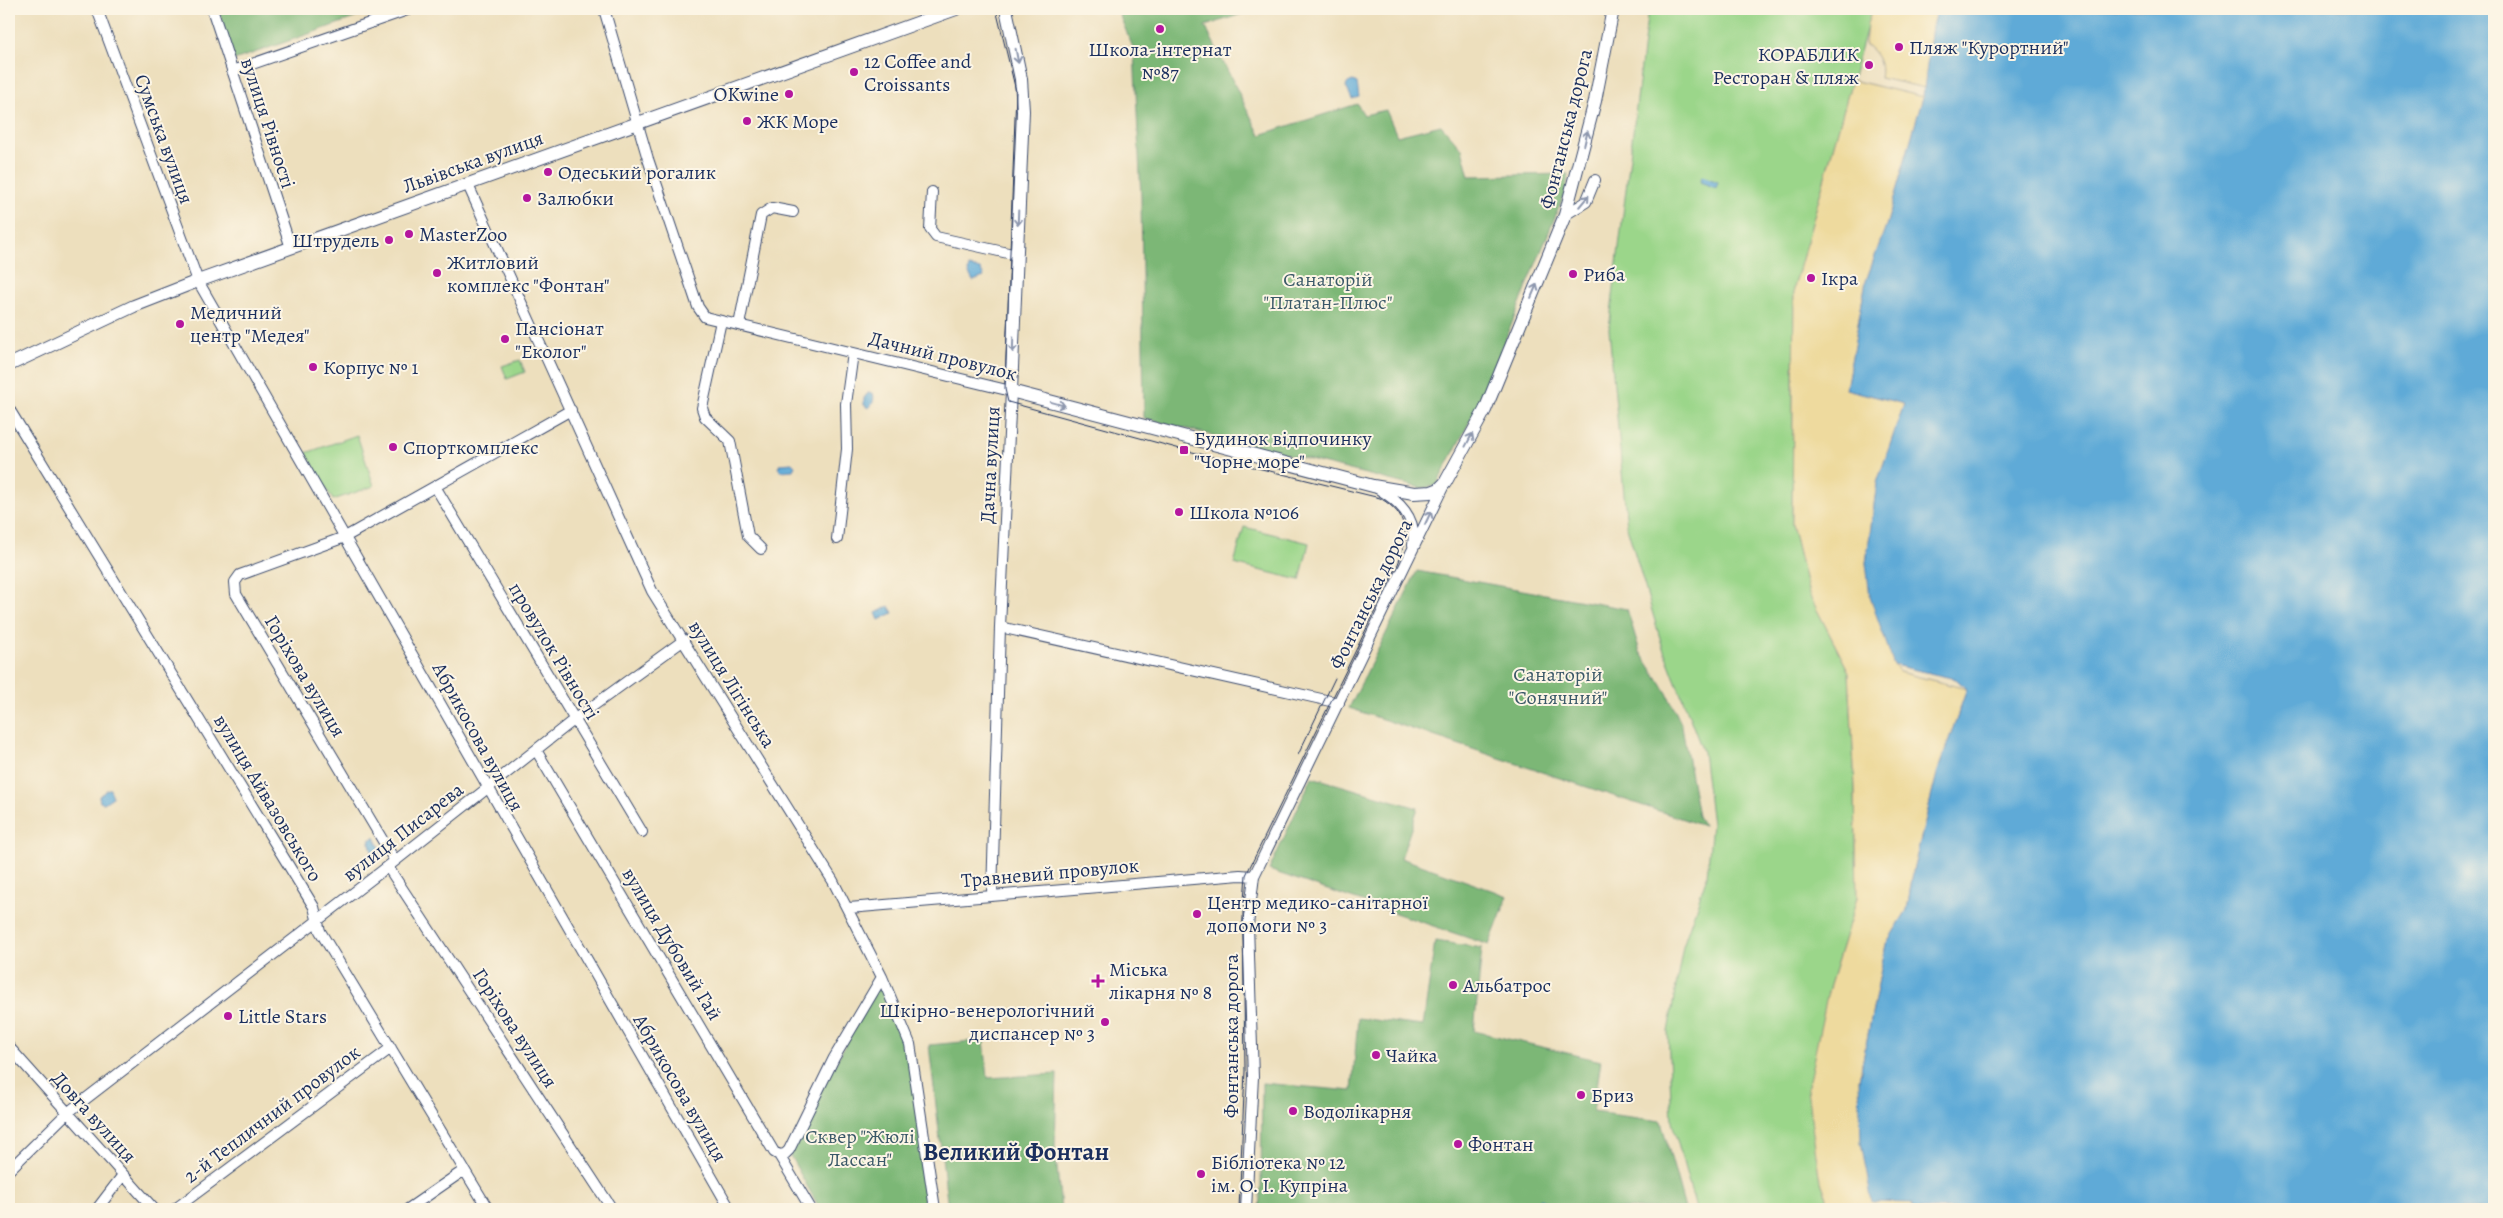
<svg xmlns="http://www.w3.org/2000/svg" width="2503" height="1218" font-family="Alegreya,serif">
<rect width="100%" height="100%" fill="#fcf5e5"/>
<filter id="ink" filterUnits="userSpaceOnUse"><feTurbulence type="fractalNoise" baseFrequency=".02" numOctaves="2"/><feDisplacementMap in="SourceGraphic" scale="10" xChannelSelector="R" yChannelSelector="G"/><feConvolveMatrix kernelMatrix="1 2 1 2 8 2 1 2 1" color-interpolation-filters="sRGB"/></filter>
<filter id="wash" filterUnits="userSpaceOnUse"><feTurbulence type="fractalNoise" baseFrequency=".0096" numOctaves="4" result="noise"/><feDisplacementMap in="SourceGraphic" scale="20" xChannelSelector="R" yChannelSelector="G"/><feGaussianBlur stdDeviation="1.12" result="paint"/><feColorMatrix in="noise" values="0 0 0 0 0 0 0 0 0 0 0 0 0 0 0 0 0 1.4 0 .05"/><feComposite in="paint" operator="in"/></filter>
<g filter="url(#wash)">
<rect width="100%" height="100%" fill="#eddfbd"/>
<path fill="#9bd68a" stroke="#5b8274" d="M1648 9H1872L1794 288 1792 524 1809 594 1849 672 1855 787 1857 898 1828 992 1819 1176 1831 1209H1696L1672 1122 1668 1032 1683 946 1707 876 1712 824 1703 752 1663 648 1627 527 1609 329Z
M520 360 525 372 507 379 502 366Z
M357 435 374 486 333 500 306 453Z
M1244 527 1309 543 1300 580 1234 564Z"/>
<path fill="#7cb776" stroke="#4c736a" d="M218 9H361L363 15 234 60Z
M1117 9H1257L1205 26 1260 135 1357 104 1364 115 1386 110 1397 136 1441 125 1462 149 1469 176 1568 174 1566 190 1480 402 1436 486 1421 488 1144 418 1141 197 1134 50Z
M1417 571 1627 609 1640 652 1667 693 1682 726 1698 816 1704 826 1349 708Z
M1312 777 1418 808 1401 858 1508 896 1489 945 1269 870Z
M1435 941 1482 948 1474 1031 1601 1061 1593 1112 1661 1121 1685 1209H1259L1261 1187 1262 1083 1352 1091 1358 1018 1423 1026Z
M881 978 908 1045 932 1209H820L788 1152Z
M984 1040 988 1078 1057 1074 1055 1147 1061 1209H948L929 1045Z"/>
<path fill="#eeda9e" stroke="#84847e" d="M1872 9H1937L1932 26 1925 88 1880 78C1883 63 1877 53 1865 44L1867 24Z
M1852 80 1923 97 1887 223 1866 281 1846 389 1904 404 1877 483 1866 563 1894 665 1899 672 1967 689 1938 770 1914 866 1907 910 1886 944 1859 1080 1914 1209H1831L1819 1176 1807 1090 1828 992 1857 898 1855 787 1849 672 1809 594 1792 524 1794 288Z"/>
<path fill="#5faad7" stroke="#3d6c9a" d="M1937 9H2494V1209H1914L1913 1203 1872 1202 1861 1142 1859 1080 1886 944 1907 910 1914 866 1938 770 1967 689 1956 679 1894 665 1870 597 1866 563 1877 483 1904 404 1846 389 1866 281 1887 223 1923 97 1932 26Z
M1353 81 1357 83 1359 97 1352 99 1346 87 1347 83Z
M1702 176 1718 182 1716 188 1700 182Z
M969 267 980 269 984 277 973 281 968 272Z
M868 393H873C875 398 873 406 868 408L864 405V398Z
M792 463 795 466 793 470 781 471 778 468 780 464Z
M889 606 893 613 879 620 876 613Z
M108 789H110L113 797 104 803 100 802 99 796Z
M375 837 382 852 376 857 373 855 369 840Z
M1541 1199 1547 1202 1550 1209H1529L1531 1203Z"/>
</g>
<g filter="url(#ink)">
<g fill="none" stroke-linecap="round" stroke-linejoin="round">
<g stroke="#3a496c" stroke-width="12">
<path id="minor" d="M97 9 198 281 730 1209
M212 9 291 248
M604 9 648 159 698 307 705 317 1011 391 1000 627 992 895
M232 71 410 9
M468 185 652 591 833 881 882 977 910 1044 935 1209
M932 192 930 229 936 237 1017 255
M1565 215 1586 202 1595 180
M721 321 702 408 705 417 730 441 748 536 761 549
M739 325 761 215 772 208 793 212
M9 409 314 907 320 931 488 1209
M436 488 642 832
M1377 488C1399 501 1417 517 1413 545
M837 539 847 449 846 404 853 353
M1000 627 1339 703
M536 750 774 1152 779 1155 811 1209
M395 861 236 594 235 582 240 575 345 537 571 410
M388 867 612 1209
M849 908 1240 875 1254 876
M9 1047 154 1209
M779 1155 785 1154 789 1150 834 1058 882 977
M9 1170 66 1114 395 861 575 719 684 640
M97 1209 123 1175
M175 1209 391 1048
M408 1209 463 1171
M1246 1209 1253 1077 1248 925 1254 876 1444 485"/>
</g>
<g stroke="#3a496c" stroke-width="14">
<path id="major" d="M1006 9 1021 79 1023 111 1011 391 1373 486 1414 493 1431 492 1439 489 1445 483 1485 410 1565 215 1595 101 1613 9
M9 365 134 306 198 281 956 9"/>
</g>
<use href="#minor" stroke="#fff" stroke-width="10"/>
<use href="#major" stroke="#fff" stroke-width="12"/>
<path stroke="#1b2f5e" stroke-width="1" d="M996 9 1016 91 1005 389 1008 402 1184 450 1380 498C1409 515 1409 535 1398 564L1246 875 1243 913 1245 1071 1239 1209
M1298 755 1335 678"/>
</g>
<defs><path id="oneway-shaft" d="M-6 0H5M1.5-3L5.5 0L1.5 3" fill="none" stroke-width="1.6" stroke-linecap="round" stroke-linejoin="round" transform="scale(1.25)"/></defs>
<g stroke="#8d97ae">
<use href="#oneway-shaft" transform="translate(1017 56) rotate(79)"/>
<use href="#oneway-shaft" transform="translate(1586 138) rotate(-77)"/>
<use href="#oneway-shaft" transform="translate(1584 201) rotate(-50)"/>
<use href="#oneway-shaft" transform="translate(1018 218) rotate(92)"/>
<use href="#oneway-shaft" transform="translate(1534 291) rotate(-67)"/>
<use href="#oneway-shaft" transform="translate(1013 345) rotate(92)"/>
<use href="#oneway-shaft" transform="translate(1058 404) rotate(15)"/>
<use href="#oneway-shaft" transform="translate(1469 440) rotate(-62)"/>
<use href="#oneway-shaft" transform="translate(1428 518) rotate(-65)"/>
</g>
</g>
<g fill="#b5179e" stroke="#fcf5e5" stroke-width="2">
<circle cx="1160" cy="29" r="5"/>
<circle cx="1899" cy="47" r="5"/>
<circle cx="1869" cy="65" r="5"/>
<circle cx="854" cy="72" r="5"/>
<circle cx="789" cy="94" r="5"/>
<circle cx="747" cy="121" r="5"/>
<circle cx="548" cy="172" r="5"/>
<circle cx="527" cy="198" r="5"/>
<circle cx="409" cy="234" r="5"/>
<circle cx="389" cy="240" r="5"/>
<circle cx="437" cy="273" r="5"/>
<circle cx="1573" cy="274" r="5"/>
<circle cx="1811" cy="278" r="5"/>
<circle cx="180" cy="324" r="5"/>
<circle cx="505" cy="339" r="5"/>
<circle cx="313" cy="367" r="5"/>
<circle cx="393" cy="447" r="5"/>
<rect x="1179" y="445" width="10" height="10" rx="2.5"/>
<circle cx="1179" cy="512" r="5"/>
<circle cx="1197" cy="914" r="5"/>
<path d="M1095.5 973.5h5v5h5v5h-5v5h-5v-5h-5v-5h5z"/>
<circle cx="1453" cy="985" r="5"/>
<circle cx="228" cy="1016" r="5"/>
<circle cx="1105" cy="1022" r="5"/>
<circle cx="1376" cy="1055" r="5"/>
<circle cx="1581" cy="1095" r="5"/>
<circle cx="1293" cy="1111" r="5"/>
<circle cx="1458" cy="1144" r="5"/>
<circle cx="1201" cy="1174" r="5"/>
</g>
<g text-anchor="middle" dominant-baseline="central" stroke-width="4" stroke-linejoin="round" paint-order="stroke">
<g font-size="20" fill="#1b2f5e" stroke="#fcf5e5" text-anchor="start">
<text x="1909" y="47">Пляж "Курортний"</text>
<text x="1160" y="49" text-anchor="middle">Школа-інтернат<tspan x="1160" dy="23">№87</tspan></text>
<text x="1859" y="54" text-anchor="end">КОРАБЛИК<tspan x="1859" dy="23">Ресторан &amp; пляж</tspan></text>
<text x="864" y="61">12 Coffee and<tspan x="864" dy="23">Croissants</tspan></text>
<text x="779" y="94" text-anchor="end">OKwine</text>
<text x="757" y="121">ЖК Море</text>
<text x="558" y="172">Одеський рогалик</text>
<text x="537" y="198">Залюбки</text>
<text x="419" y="234">MasterZoo</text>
<text x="379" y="240" text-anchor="end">Штрудель</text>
<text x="447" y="262">Житловий<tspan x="447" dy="23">комплекс "Фонтан"</tspan></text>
<text x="1583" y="274">Риба</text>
<text x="1821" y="278">Ікра</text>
<text x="190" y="312">Медичний<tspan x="190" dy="23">центр "Медея"</tspan></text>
<text x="515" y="328">Пансіонат<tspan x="515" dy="23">"Еколог"</tspan></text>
<text x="323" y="367">Корпус № 1</text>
<text x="1194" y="438">Будинок відпочинку<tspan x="1194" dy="23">"Чорне море"</tspan></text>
<text x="403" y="447">Спорткомплекс</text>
<text x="1189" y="512">Школа №106</text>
<text x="1207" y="902">Центр медико-санітарної<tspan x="1207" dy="23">допомоги № 3</tspan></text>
<text x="1109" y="969">Міська<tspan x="1109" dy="23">лікарня № 8</tspan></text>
<text x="1463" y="985">Альбатрос</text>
<text x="1095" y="1010" text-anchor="end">Шкірно-венерологічний<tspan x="1095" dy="23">диспансер № 3</tspan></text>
<text x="238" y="1016">Little Stars</text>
<text x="1386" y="1055">Чайка</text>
<text x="1591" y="1095">Бриз</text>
<text x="1303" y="1111">Водолікарня</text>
<text x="1468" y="1144">Фонтан</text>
<text x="1211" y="1162">Бібліотека № 12<tspan x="1211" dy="23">ім. О. І. Купріна</tspan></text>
</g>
<g font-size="20" fill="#1b2f5e" stroke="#fcf5e5">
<text transform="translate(268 123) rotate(72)">вулиця Рівності</text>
<text transform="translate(1566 129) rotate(-76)">Фонтанська дорога</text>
<text transform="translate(164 139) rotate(70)">Сумська вулиця</text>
<text transform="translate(473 162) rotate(-20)">Львівська вулиця</text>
<text transform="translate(943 356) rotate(14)">Дачний провулок</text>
<text transform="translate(990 465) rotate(-87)">Дачна вулиця</text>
<text transform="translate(1371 594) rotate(-64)">Фонтанська дорога</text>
<text transform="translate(554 651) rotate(59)">провулок Рівності</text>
<text transform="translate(305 676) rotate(59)">Горіхова вулиця</text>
<text transform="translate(732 684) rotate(58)">вулиця Лігінська</text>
<text transform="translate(478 737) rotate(61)">Абрикосова вулиця</text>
<text transform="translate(268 798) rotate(59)">вулиця Айвазовського</text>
<text transform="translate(403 832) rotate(-38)">вулиця Писарева</text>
<text transform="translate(1050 873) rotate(-5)">Травневий провулок</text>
<text transform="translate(672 944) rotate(59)">вулиця Дубовий Гай</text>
<text transform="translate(515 1028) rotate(57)">Горіхова вулиця</text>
<text transform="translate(1231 1036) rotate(-90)">Фонтанська дорога</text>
<text transform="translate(680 1088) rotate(60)">Абрикосова вулиця</text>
<text transform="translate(272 1114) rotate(-37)">2-й Тепличний провулок</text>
<text transform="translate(94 1117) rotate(48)">Довга вулиця</text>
</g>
<g font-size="20" fill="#3b5969" stroke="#fcf5e5">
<text x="1328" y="279">Санаторій<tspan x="1328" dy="23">"Платан-Плюс"</tspan></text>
<text x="1558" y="674">Санаторій<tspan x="1558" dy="23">"Сонячний"</tspan></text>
<text x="860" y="1136">Сквер "Жюлі<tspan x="860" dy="23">Лассан"</tspan></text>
</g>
<g font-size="25" font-weight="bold" fill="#1b2f5e" stroke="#fcf5e5">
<text x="1016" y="1152">Великий Фонтан</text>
</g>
</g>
<rect width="2503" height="1218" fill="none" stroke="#fcf5e5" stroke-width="30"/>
</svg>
